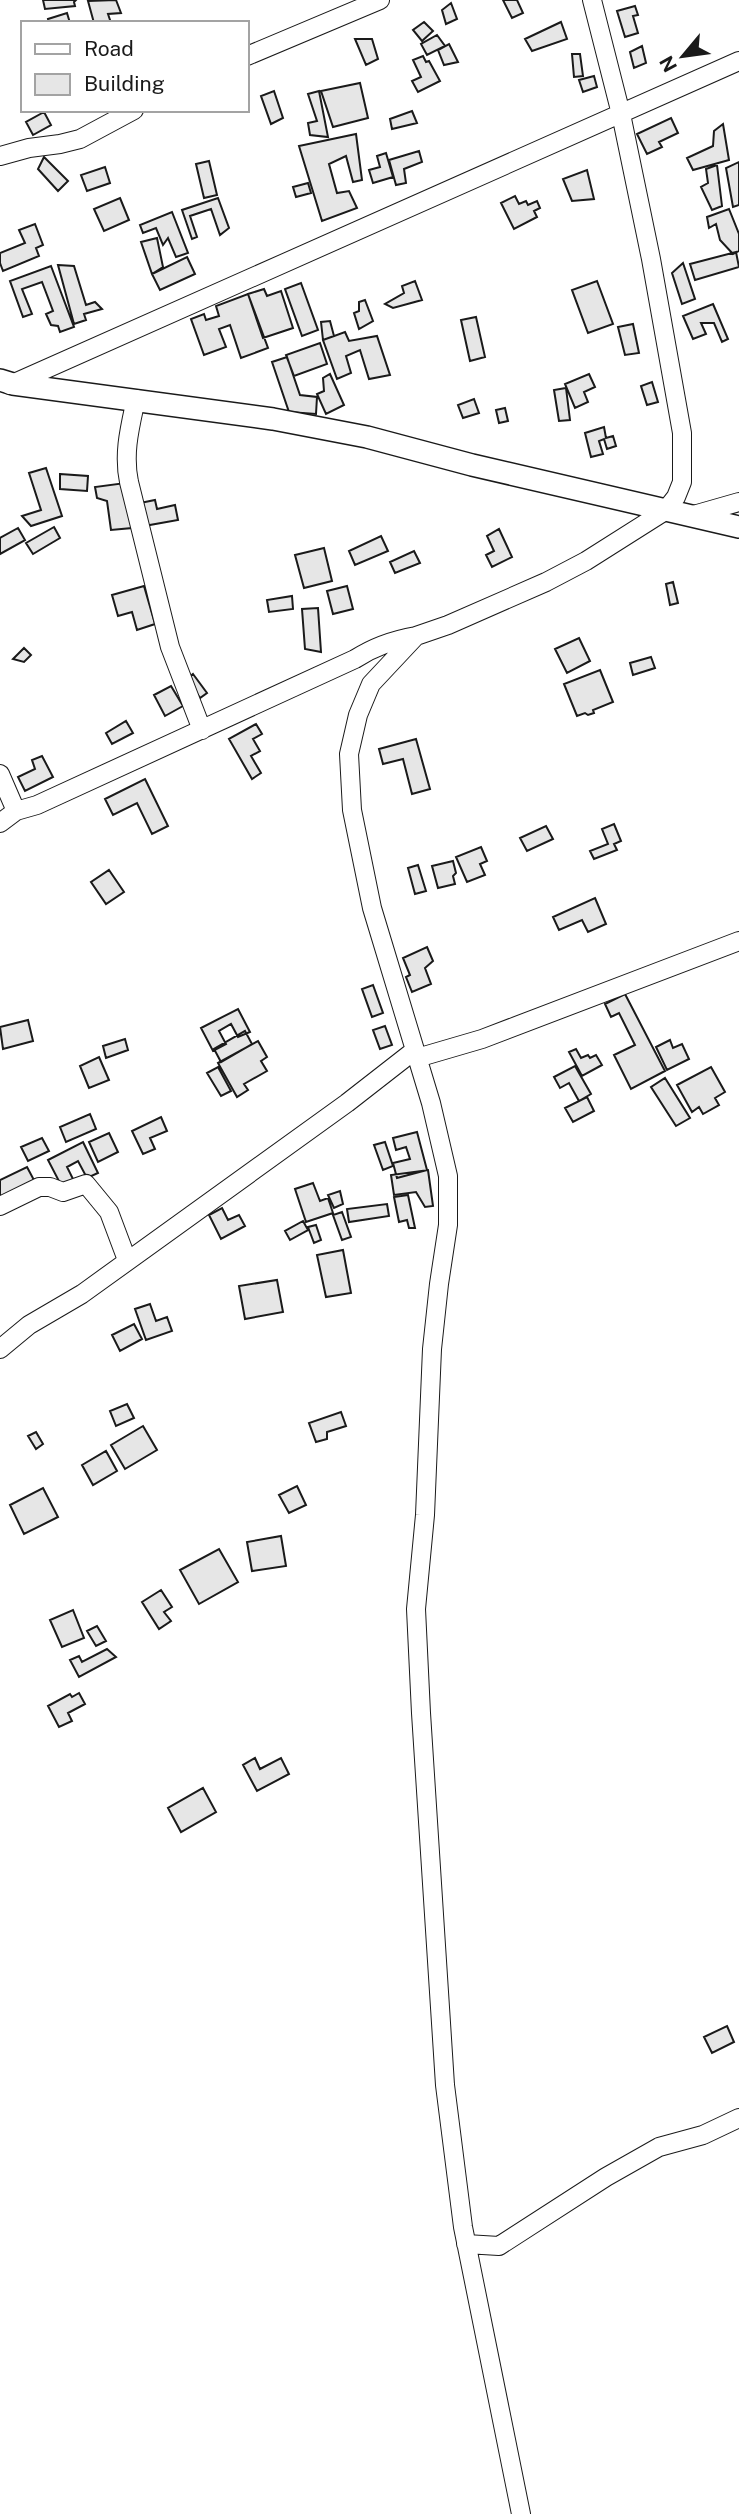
<svg xmlns="http://www.w3.org/2000/svg" width="739" height="2514" font-family="'Public Sans',sans-serif">
<rect width="100%" height="100%" fill="#fff"/>
<path fill="#e6e6e6" stroke="#1a1a1a" stroke-width="2" d="M43 0H76L74 2 75 6 45 9Z
M116 0 121 13 108 14 111 23H94L88 1Z
M503 0H517L523 13 512 18Z
M451 3 457 19 446 24 442 10Z
M635 6 638 15 633 16 638 33 625 37 617 11Z
M67 13 70 23H49L48 19Z
M424 22 433 31 422 41 413 30Z
M561 22 567 39 532 51 525 39Z
M437 35 445 46 427 55 421 44Z
M355 39H372L378 59 366 65Z
M449 44 458 62 444 65 438 50Z
M642 46 646 63 634 68 630 52Z
M572 54H580L583 76 574 77Z
M423 56 426 62 429 61 440 81 418 92 412 81 421 77 413 60Z
M594 76 597 87 583 92 579 80Z
M360 83 368 118 333 127 321 91Z
M274 91 283 118 271 124 261 96Z
M319 91 328 137 310 135 308 123 317 121 308 94Z
M412 111 417 123 392 129 390 119Z
M44 112 51 125 33 135 26 122Z
M671 118 678 133 659 142 662 147 647 154 637 134Z
M723 124 729 160 693 170 687 158 713 146 714 131Z
M356 134 362 180 353 182 346 156 329 164 337 193 349 191 357 208 322 221 299 146Z
M419 151 422 162 404 169 406 183 396 185 389 160Z
M386 153 393 177 373 183 369 170 380 167 377 156Z
M44 157 68 181 58 191 38 169Z
M209 161 217 195 204 198 196 164Z
M739 162V205L733 207 726 168Z
M717 165 722 206 712 210 701 187 708 183 706 169Z
M105 167 110 183 87 191 81 175Z
M587 170 594 199 572 201 563 179Z
M308 183 311 193 296 197 293 187Z
M515 196 519 204 526 201 528 205 537 201 540 208 534 211 537 217 514 229 501 203Z
M120 198 129 220 104 231 94 209Z
M218 198 229 228 220 235 211 209 190 216 197 237 192 239 182 210Z
M729 209 739 234V251L733 254 720 240 716 224 709 228 707 217Z
M172 212 188 253 176 257 168 238 163 245 156 228 143 233 140 225Z
M35 224 43 245 36 248 39 256 3 271 0 263V253L25 243 19 230Z
M157 238 163 267 152 274 141 242Z
M736 252 739 267 695 280 690 264Z
M187 257 195 274 160 290 152 274Z
M683 263 695 299 682 304 672 273Z
M58 265 74 266 86 305 95 302 102 309 84 314 86 320 74 324Z
M51 266 74 327 60 332 58 326 51 325 46 314 53 311 42 282 22 289 32 314 23 317 10 281Z
M415 281 422 300 393 308 385 304 404 293 402 286Z
M597 281 613 324 588 333 572 290Z
M301 283 318 330 302 336 285 289Z
M264 289 267 296 281 291 293 328 263 338 248 294Z
M248 294 268 348 241 358 230 325 219 329 226 347 204 355 191 319 204 314 206 320 219 316 216 306Z
M365 300 373 321 359 329 354 313 359 311V302Z
M713 304 728 339 722 342 714 323H701L706 334 693 339 683 316Z
M476 317 485 357 470 361 461 320Z
M330 321 334 336 323 340 321 322Z
M633 324 639 353 625 355 618 327Z
M345 332 349 341 377 336 390 375 369 379 360 350 346 356 351 373 337 379 323 340Z
M320 343 327 364 294 376 286 355Z
M287 357 300 395 317 397 316 414 289 412 272 362Z
M330 374 344 405 326 414 317 394 324 391 323 378Z
M589 374 595 387 584 392 588 402 575 408 565 384Z
M652 382 658 402 647 405 641 386Z
M566 388 570 420 559 421 554 390Z
M474 399 479 413 463 418 458 405Z
M505 408 508 421 499 423 496 410Z
M604 427 606 438 613 436 616 446 607 449 604 439 599 441 603 454 591 457 585 433Z
M46 468 62 516 31 526 22 516 41 510 29 473Z
M60 474 88 476 87 491 60 489Z
M125 483 132 528 111 530 107 501 97 498 95 487Z
M155 500 157 509 175 505 178 520 144 526 140 503Z
M54 527 60 538 33 554 26 543Z
M18 528 25 540 0 554V538Z
M499 529 512 557 492 567 486 555 494 551 487 536Z
M381 536 388 551 355 565 349 551Z
M324 548 332 581 304 588 295 555Z
M414 551 420 563 395 573 390 562Z
M673 582 678 603 670 605 666 584Z
M144 586 155 624 137 630 132 612 118 616 112 595Z
M347 586 353 609 333 614 327 591Z
M292 596 293 609 269 612 267 600Z
M318 608 321 652 305 649 302 609Z
M579 638 590 661 567 673 555 649Z
M24 648 31 655 24 662 13 659Z
M651 657 655 668 633 675 630 663Z
M600 670 613 702 593 710 594 713 588 715 585 713 577 716 564 684Z
M193 674 207 693 200 698 187 679Z
M171 686 183 706 165 716 154 695Z
M126 721 133 733 112 744 106 733Z
M256 724 262 734 253 739 260 751 251 756 261 773 252 779 229 739Z
M416 739 430 789 412 794 403 759 383 764 379 749Z
M42 756 53 777 25 791 18 777 35 769 32 760Z
M145 779 168 826 152 834 137 803 113 815 105 799Z
M614 824 621 841 614 844 617 850 594 859 590 851 608 844 602 829Z
M546 826 553 839 527 851 520 838Z
M481 847 487 861 480 864 485 875 467 882 456 857Z
M453 861 456 873 453 876 455 884 438 888 432 866Z
M418 865 426 891 415 894 408 868Z
M109 870 124 892 106 904 91 882Z
M595 898 606 924 588 932 582 920 559 930 553 917Z
M427 947 433 961 425 968 431 984 412 992 406 977 410 975 403 958Z
M373 985 383 1013 372 1017 362 989Z
M625 994 665 1071 631 1089 614 1055 635 1045 619 1013 611 1017 605 1004Z
M238 1009 250 1032 238 1037 231 1024 219 1031 226 1044 213 1051 201 1028Z
M28 1020 33 1041 3 1049 0 1027Z
M385 1026 392 1045 380 1049 373 1030Z
M245 1031 252 1044 221 1062 214 1049Z
M125 1039 128 1050 106 1058 103 1046Z
M670 1040 673 1048 682 1044 689 1059 667 1070 656 1047Z
M258 1041 267 1057 261 1061 267 1071 244 1084 248 1090 237 1097 218 1063Z
M576 1049 581 1058 588 1055 590 1058 596 1055 602 1065 582 1076 569 1052Z
M99 1057 109 1080 89 1088 80 1066Z
M575 1066 591 1094 579 1101 569 1083 560 1088 554 1077Z
M218 1067 231 1091 221 1096 207 1073Z
M711 1067 725 1092 715 1098 719 1105 703 1114 699 1107 692 1112 677 1085Z
M665 1078 690 1118 676 1126 651 1087Z
M587 1097 594 1111 573 1122 565 1108Z
M90 1114 96 1129 66 1142 60 1127Z
M161 1117 167 1131 150 1138 155 1149 143 1154 132 1131Z
M417 1132 427 1170 397 1178 393 1163 410 1159 406 1147 396 1150 393 1138Z
M109 1133 118 1152 98 1162 89 1142Z
M42 1138 49 1151 28 1161 21 1147Z
M83 1142 98 1173 87 1178 78 1161 67 1167 74 1181 62 1187 48 1160Z
M385 1142 393 1166 383 1170 374 1145Z
M27 1167 35 1182 0 1199V1180Z
M428 1170 433 1206 425 1207 416 1192 394 1195 391 1175Z
M313 1183 320 1201 328 1198 333 1213 306 1222 295 1189Z
M340 1191 343 1204 334 1208 328 1195Z
M408 1195 415 1228H409L407 1220 399 1222 394 1197Z
M387 1204 389 1216 349 1222 347 1209Z
M222 1208 228 1220 239 1215 245 1226 221 1239 209 1215Z
M342 1212 351 1237 342 1240 333 1215Z
M303 1221 308 1230 290 1240 285 1231Z
M316 1225 321 1240 314 1243 308 1227Z
M343 1250 351 1293 326 1297 317 1255Z
M277 1280 283 1312 245 1319 239 1286Z
M150 1304 156 1321 167 1317 172 1331 146 1340 135 1309Z
M134 1324 142 1339 120 1351 112 1335Z
M127 1404 134 1418 116 1426 110 1411Z
M341 1412 346 1426 327 1432V1439L316 1442 309 1423Z
M143 1426 157 1450 125 1469 111 1445Z
M36 1432 43 1444 36 1449 28 1436Z
M106 1451 117 1471 93 1485 82 1465Z
M297 1486 306 1505 289 1513 279 1495Z
M43 1488 58 1517 24 1534 10 1505Z
M281 1536 286 1566 252 1571 247 1542Z
M219 1549 238 1582 199 1604 180 1570Z
M161 1590 172 1607 164 1612 171 1621 159 1629 142 1602Z
M73 1610 84 1638 62 1647 50 1620Z
M97 1626 106 1641 96 1646 87 1631Z
M107 1649 116 1657 79 1677 70 1660 79 1656 82 1662Z
M79 1693 85 1704 68 1713 72 1721 59 1727 48 1706 70 1694 72 1697Z
M255 1758 260 1769 281 1758 289 1774 257 1791 243 1765Z
M203 1788 216 1812 181 1832 168 1808Z
M727 2026 734 2042 712 2053 704 2037Z"/>
<g fill="none" stroke-linecap="round" stroke-linejoin="round">
<g stroke="#1a1a1a" stroke-width="20">
<path id="minor" d="M247 56 380 0
M0 156 29 148 60 144 80 139 134 110
M10 385 739 61
M136 399C130 427 123 453 129 482L170 647 202 730
M690 516 739 502
M0 774 16 811
M0 823 16 811 37 805 355 659C375 646 393 640 416 636
M417 1058 482 1039 739 941
M0 1206 39 1187H50L63 1192 86 1184 109 1212 127 1260
M0 1349 29 1325 82 1294 347 1103 415 1050
M466 2244 499 2246 606 2177 659 2147 703 2135 739 2118
M521 2514 463 2227 445 2085 421 1713 416 1609 425 1515 432 1349 439 1284 448 1225V1176L431 1103 372 908 352 810 349 754 358 715 371 684 416 636 448 625 546 582 586 561 665 511 676 497 682 482V433L651 259 621 114 592 0"/>
</g>
<g stroke="#1a1a1a" stroke-width="24">
<path id="tertiary" d="M0 380 13 384 273 419 367 437 472 465 739 527"/>
</g>
<use href="#minor" stroke="#fff" stroke-width="18"/>
<use href="#tertiary" stroke="#fff" stroke-width="21"/>
</g>
<rect x="21" y="21" width="228" height="91" fill="#ffffff" stroke="#a3a3a3" stroke-width="2"/>
<rect x="35" y="44" width="35" height="10" fill="#ffffff" stroke="#a3a3a3" stroke-width="2"/>
<text x="84" y="56" font-size="21" fill="#1a1a1a">Road</text>
<rect x="35" y="74" width="35" height="21" fill="#e6e6e6" stroke="#a3a3a3" stroke-width="2"/>
<text x="84" y="91" font-size="21" fill="#1a1a1a">Building</text>
<g transform="translate(683 56) rotate(241)" stroke="#ffffff" stroke-width="5" paint-order="stroke">
<path d="M0-5L12 26L0 18L-12 26Z" fill="#1a1a1a"/>
<text y="-10" font-size="19" font-weight="bold" text-anchor="middle" fill="#1a1a1a">N</text>
</g>
</svg>
